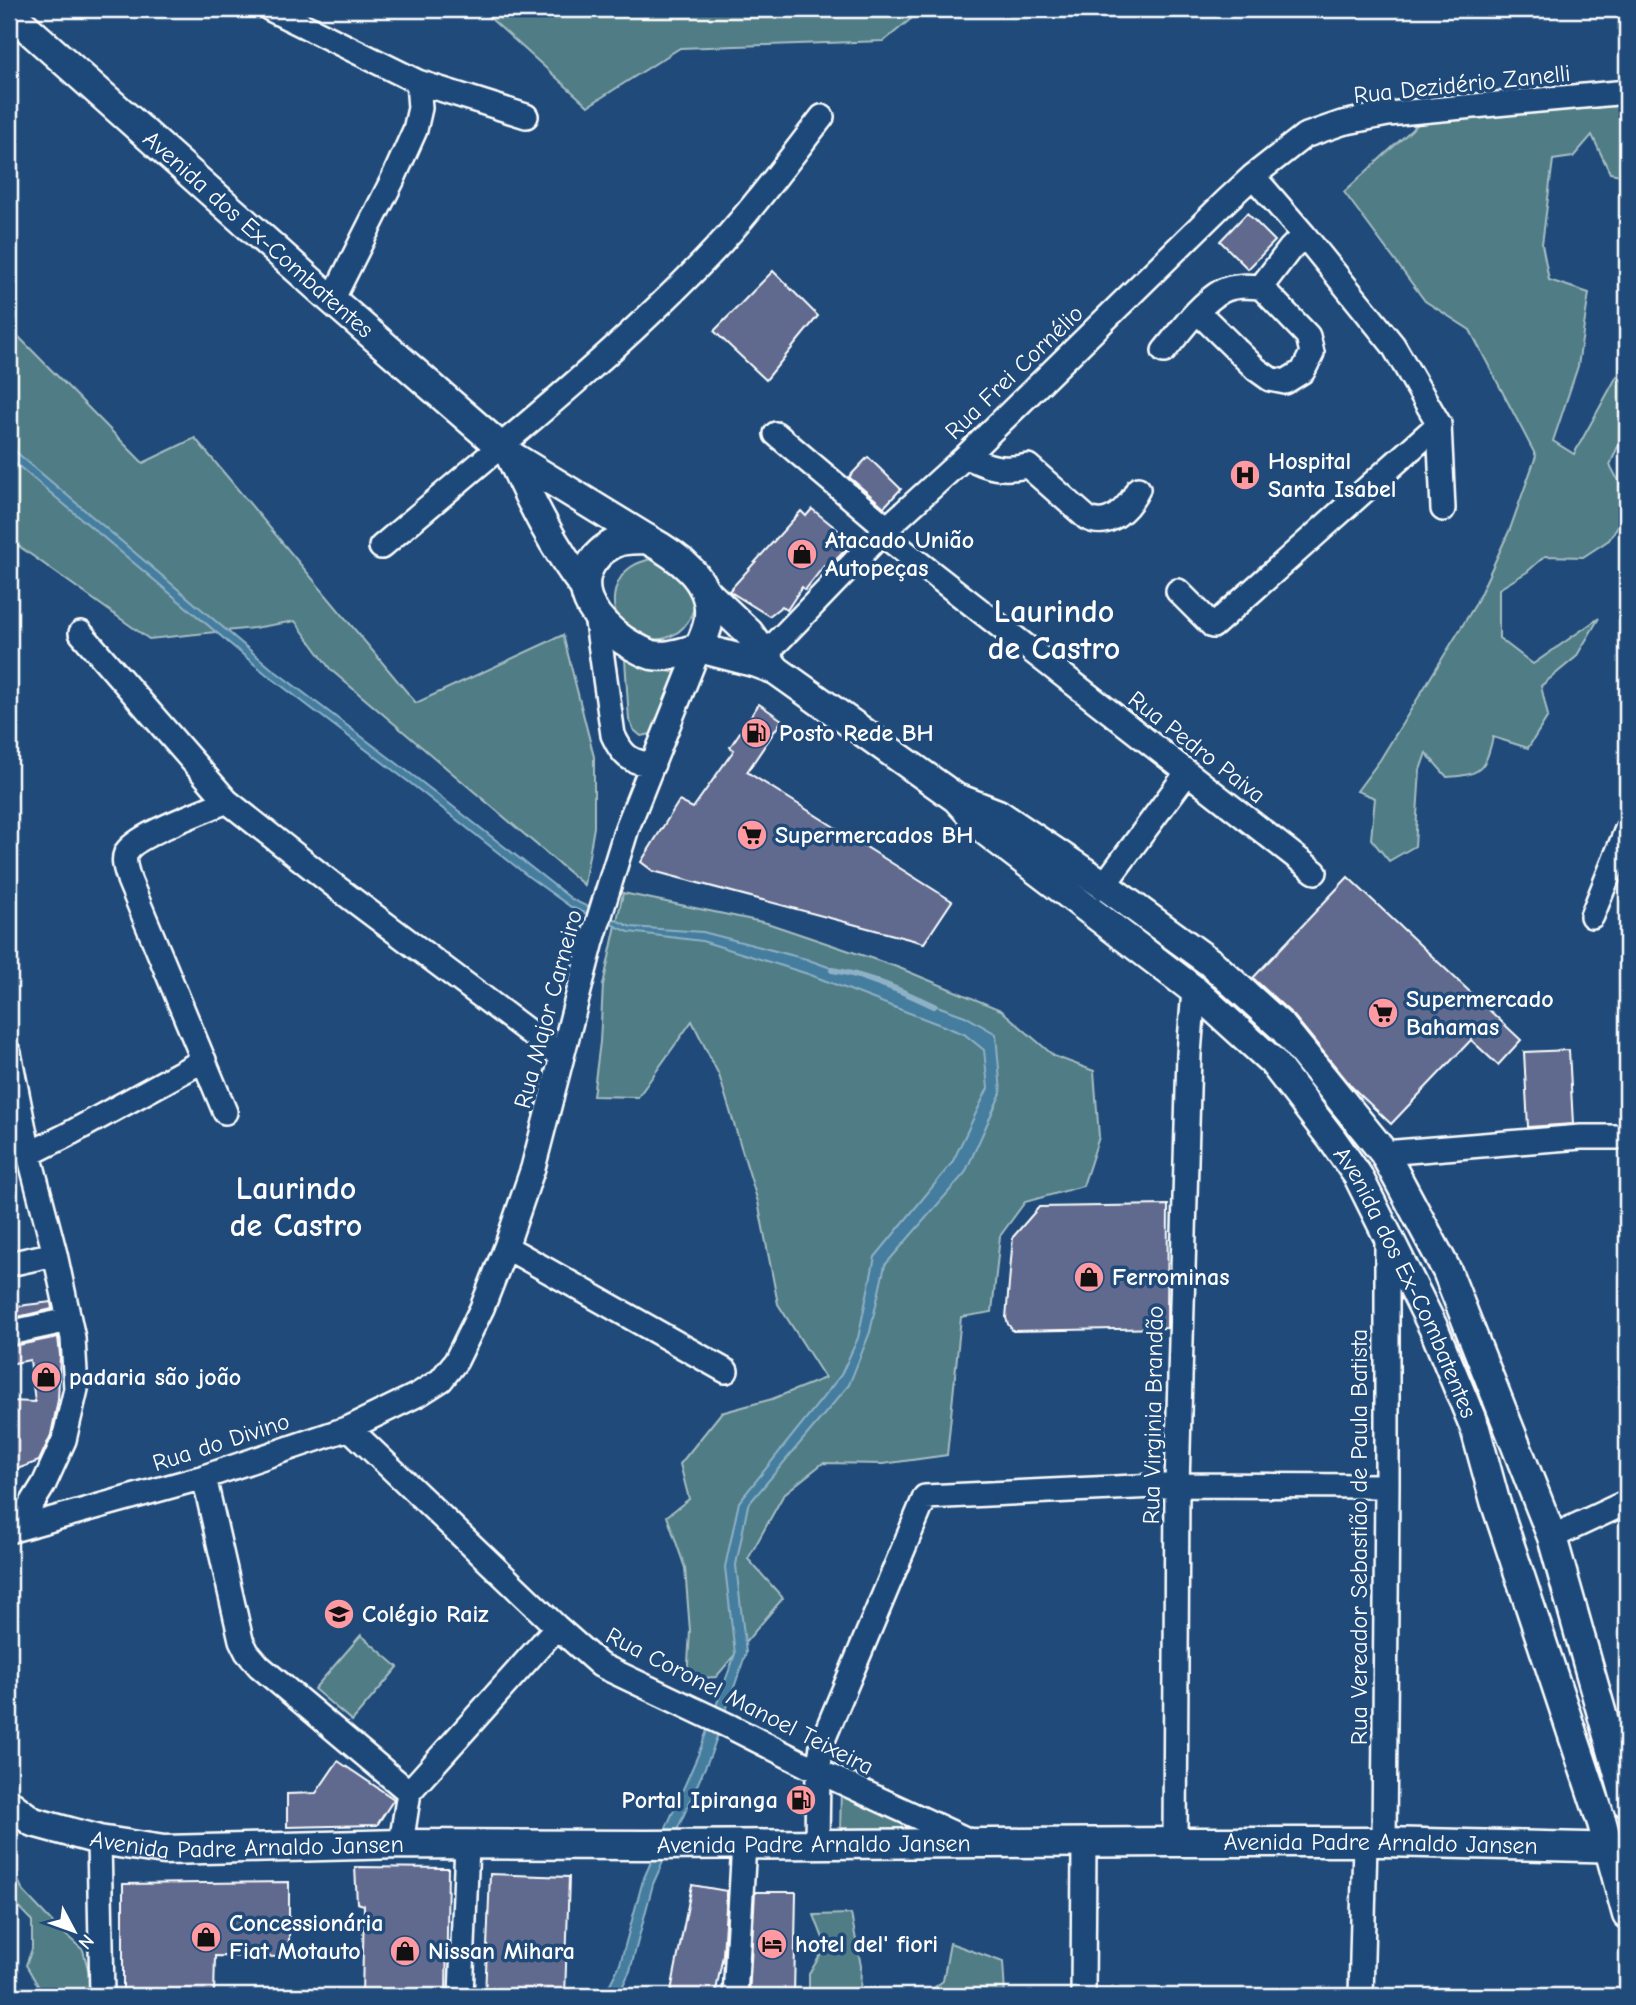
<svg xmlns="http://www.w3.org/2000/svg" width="1636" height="2005" font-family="'Comic Neue',sans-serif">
<rect width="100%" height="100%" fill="#1f4a7a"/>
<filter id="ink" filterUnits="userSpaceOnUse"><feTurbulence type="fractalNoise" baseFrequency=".0143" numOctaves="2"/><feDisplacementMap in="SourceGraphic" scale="14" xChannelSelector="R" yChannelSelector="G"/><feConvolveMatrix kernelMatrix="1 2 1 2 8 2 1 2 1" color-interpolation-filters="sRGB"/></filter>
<g filter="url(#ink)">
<path fill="#4f7c85" stroke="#a7bec2" stroke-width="2" d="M480 9H923L884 41 680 48 588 106Z
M1627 105V176L1610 173 1592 135 1573 157 1553 160 1542 244 1549 280 1589 293 1578 366 1553 441 1574 454 1617 376 1627 385V425L1610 465 1627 497V511L1609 540 1583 557 1545 556 1527 572 1499 589V638L1533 664 1599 618 1576 657 1541 686 1548 716 1528 748 1493 737C1485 770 1481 775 1447 777L1426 753 1420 770 1415 846 1389 861 1371 839 1375 798 1357 791 1380 760 1475 605 1510 529 1536 456 1470 330 1425 301 1344 192 1419 123Z
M9 327 143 463 195 438 416 703 563 635 594 757V827L584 885 331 670 295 621 254 628 149 639 9 539Z
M650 559C658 560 669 559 676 565 680 568 692 592 694 598 696 604 693 612 690 618 675 646 638 646 620 620 609 606 614 583 626 571 633 564 641 562 650 559Z
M625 659 647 667 677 673 651 734 641 736 634 730 629 720Z
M623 893 767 923 897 967 1001 1010 1054 1056 1094 1071 1099 1137 1083 1186 1025 1202 1000 1236 992 1312 961 1317 947 1455 883 1464 823 1463 784 1494 748 1559 783 1598 716 1677 687 1679 690 1631 685 1568 667 1516 689 1499 680 1464 721 1413 772 1399 825 1378 778 1304 758 1202 719 1075 692 1021 638 1097 593 1096 600 1042 603 985Z
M361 1635 398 1667 352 1721 314 1689Z
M841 1786 927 1829 840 1835Z
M9 1860 23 1891 57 1927 83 1950 95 1996H44L26 1965 32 1949V1921L9 1897Z
M851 1914 861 1966 860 1996H809V1974L826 1946 814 1915Z
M950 1943 1003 1962 1005 1994 1036 1996H923L943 1981Z"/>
<path fill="#457d9f" stroke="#8fb1c5" stroke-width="2" d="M9 446 271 668 419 780 573 900 631 927 703 932 806 959 965 1016 996 1034 1001 1093 965 1173 885 1265 870 1332 849 1385 748 1505 736 1565 746 1653 711 1754 653 1884 630 1971 618 1996H604L620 1964 643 1880 698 1755 735 1654 725 1567 739 1502 841 1375 858 1338 875 1257 952 1163 988 1088 984 1050 964 1034 808 974 702 941 629 932 571 907 529 877 414 786 266 674 9 458Z"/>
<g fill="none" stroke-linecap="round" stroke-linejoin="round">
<path stroke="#8fb1c5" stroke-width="6" d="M832 970C867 975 902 991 934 1006"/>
</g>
<path fill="#60698e" stroke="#fff" stroke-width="2" d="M1247 213 1275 241 1248 269 1220 241Z
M773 271 818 316 766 380 714 331Z
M868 457 901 489 884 507 849 477Z
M812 509 853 542 828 568 824 566 805 590 802 587 787 610 782 606 769 616 729 591 801 511 806 516Z
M759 704 782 720 747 772 952 901 924 943 653 871 641 862 679 801 693 808 734 750 730 747Z
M1348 877 1521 1040 1498 1065 1471 1040 1391 1124 1352 1087 1294 1016 1253 978Z
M1569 1050 1573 1124 1528 1127 1524 1052Z
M1168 1205 1167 1328 1013 1331 1008 1324 1006 1318 1013 1237 1039 1207Z
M51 1302 52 1309 9 1319V1309L26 1305Z
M58 1337 60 1355 58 1400 51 1435 39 1461 9 1472V1401L35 1402 30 1360 9 1364V1347Z
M338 1761 394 1799 377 1825 287 1827V1794L316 1793Z
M355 1867 448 1868 446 1996H362L364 1905 357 1903Z
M490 1874 569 1877 565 1996H485Z
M289 1882V1957L215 1956 214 1996H123V1884Z
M692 1885 727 1891 723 1955 715 1996H670Z
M755 1892H796L794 1996H749Z"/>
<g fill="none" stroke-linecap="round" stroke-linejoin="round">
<g stroke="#fff" stroke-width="28">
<path id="minor" d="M270 9 418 82 420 108 415 130 392 181 332 300
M418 82 526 116
M1253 176 1304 235 1393 345 1439 424 1443 509
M1198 312 1256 369 1270 379 1285 382 1303 371 1312 353 1308 336 1261 287
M1164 351C1180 332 1200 303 1222 291 1234 285 1248 286 1261 287L1290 249 1304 235
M776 434 887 528
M966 456C989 468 1002 471 1028 466L1087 518C1109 530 1129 507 1138 489
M882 534 1315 872
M381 547C490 454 604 364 704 261 747 217 784 166 822 117
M1178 591 1213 626 1439 424
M596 615 613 735C622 755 630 763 653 764
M81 633 227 801 340 890 561 1056
M757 663 887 528 966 456 1226 201 1253 176 1304 136 1342 123 1388 114 1627 92
M1104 885 1187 773
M1592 916 1627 829
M9 1053 29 1154 55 1254 73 1338 76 1389 64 1440 44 1484 16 1529
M225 1112 129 880C127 871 122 862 126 853 133 836 207 810 227 801
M1384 1153 1581 1137H1627
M29 1154 65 1136 204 1060
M506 1247 726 1371
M9 1264 55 1254
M9 1333 69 1320
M349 1428 557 1627 600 1665 731 1727 818 1771 974 1843
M204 1477 241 1640 247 1652 259 1666 409 1792
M9 1531 204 1477 349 1428 419 1394 441 1380 456 1361 482 1308 506 1247 533 1168 592 941 627 828 699 648
M1552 1537 1627 1502
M409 1792 557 1627
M99 1840 102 1996
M1175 1842 1177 1485 1189 1054 1194 990
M1384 1842 1387 1486V1236
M401 1844 409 1792
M817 1844 818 1771 823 1740 925 1497 1177 1485 1387 1486
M461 1996 467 1844
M735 1996 744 1844
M1083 1996 1084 1844
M1361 1996 1365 1842"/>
</g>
<g stroke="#fff" stroke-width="33">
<g id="major">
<path id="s1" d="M9 12 332 300 510 455 647 539"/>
<path d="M510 455C531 502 553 547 585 588"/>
<path d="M647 539C676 555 712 579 709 616 709 627 703 638 699 648 683 652 668 658 652 655 642 652 631 645 623 640 599 623 573 594 591 564 598 553 608 545 620 541 629 539 638 539 647 539Z"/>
<path d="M706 592 749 633 776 670"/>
<path id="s2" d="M699 648 757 663 776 670 956 798 987 832 1194 990 1272 1061 1332 1139 1358 1176 1434 1329 1475 1428 1495 1501 1602 1823 1627 1915"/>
<path d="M962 800 998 814 1104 885 1211 963 1283 1028 1384 1153 1447 1271 1552 1537 1627 1803"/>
<path id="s3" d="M9 1804 33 1822 99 1840 164 1850 401 1844 648 1845 1175 1842H1384L1624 1848"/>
</g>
</g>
<use href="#minor" stroke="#1f4a7a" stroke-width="23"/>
<use href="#major" stroke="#1f4a7a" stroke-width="28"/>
</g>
</g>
<defs>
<g id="hospital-disc" transform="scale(1.575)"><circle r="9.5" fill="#ff9aa2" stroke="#1f4a7a"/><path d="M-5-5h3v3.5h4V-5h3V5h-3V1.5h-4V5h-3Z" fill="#111"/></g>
<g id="shop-disc" transform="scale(1.575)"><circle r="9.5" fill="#ff9aa2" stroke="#1f4a7a"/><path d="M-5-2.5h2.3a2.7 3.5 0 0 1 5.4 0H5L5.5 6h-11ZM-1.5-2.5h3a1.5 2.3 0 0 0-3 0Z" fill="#111"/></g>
<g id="fuel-disc" transform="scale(1.575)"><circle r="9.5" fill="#ff9aa2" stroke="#1f4a7a"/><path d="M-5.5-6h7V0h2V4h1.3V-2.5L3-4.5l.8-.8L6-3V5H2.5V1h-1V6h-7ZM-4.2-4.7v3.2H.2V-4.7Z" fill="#111"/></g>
<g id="supermarket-disc" transform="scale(1.575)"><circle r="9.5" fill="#ff9aa2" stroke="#1f4a7a"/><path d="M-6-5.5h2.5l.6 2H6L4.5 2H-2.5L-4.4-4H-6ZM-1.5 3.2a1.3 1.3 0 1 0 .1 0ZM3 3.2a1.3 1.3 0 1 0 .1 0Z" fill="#111"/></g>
<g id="school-disc" transform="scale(1.575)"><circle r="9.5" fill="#ff9aa2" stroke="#1f4a7a"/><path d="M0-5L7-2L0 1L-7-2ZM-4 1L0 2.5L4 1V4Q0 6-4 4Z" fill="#111"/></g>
<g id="hotel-disc" transform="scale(1.575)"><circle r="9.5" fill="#ff9aa2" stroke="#1f4a7a"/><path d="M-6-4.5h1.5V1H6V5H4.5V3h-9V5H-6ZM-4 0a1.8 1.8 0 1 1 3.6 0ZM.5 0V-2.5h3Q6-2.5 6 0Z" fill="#111"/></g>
</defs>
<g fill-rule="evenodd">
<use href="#hospital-disc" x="1245" y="475"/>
<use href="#shop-disc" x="802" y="554"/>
<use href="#fuel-disc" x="756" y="733"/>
<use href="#supermarket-disc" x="752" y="835"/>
<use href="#supermarket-disc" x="1383" y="1013"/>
<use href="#shop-disc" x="1089" y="1277"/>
<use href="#shop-disc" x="46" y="1377"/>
<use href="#school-disc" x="339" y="1614"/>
<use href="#fuel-disc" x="801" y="1800"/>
<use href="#shop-disc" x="206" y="1937"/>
<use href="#hotel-disc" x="772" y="1944"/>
<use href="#shop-disc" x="405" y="1951"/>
</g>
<g text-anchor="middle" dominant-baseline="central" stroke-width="7" stroke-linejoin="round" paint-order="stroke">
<g font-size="24" fill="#fff" stroke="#1f4a7a">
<text transform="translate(1462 84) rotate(-6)">Rua Dezidério Zanelli</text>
<text stroke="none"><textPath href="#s1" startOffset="334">Avenida dos Ex-Combatentes</textPath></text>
<text transform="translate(1014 372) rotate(-44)">Rua Frei Cornélio</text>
<text transform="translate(1197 747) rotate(38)">Rua Pedro Paiva</text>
<text transform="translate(548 1009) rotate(-75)">Rua Major Carneiro</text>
<text stroke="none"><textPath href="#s2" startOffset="973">Avenida dos Ex-Combatentes</textPath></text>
<text transform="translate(1153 1415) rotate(-89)">Rua Virginia Brandão</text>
<text transform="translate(221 1442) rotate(-18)">Rua do Divino</text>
<text transform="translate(1359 1537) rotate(-90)">Rua Vereador Sebastião de Paula Batista</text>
<text transform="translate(740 1701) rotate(27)">Rua Coronel Manoel Teixeira</text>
<text stroke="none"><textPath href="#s3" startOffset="247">Avenida Padre Arnaldo Jansen</textPath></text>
<text stroke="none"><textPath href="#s3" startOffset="1381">Avenida Padre Arnaldo Jansen</textPath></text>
<text stroke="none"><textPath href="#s3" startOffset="814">Avenida Padre Arnaldo Jansen</textPath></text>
</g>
<g font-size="24" font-weight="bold" fill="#fff" stroke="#1f4a7a" text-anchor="start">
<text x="1268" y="461">Hospital<tspan x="1268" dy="28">Santa Isabel</tspan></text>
<text x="825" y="540">Atacado União<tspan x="825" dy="28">Autopeças</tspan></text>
<text x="779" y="733">Posto Rede BH</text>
<text x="775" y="835">Supermercados BH</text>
<text x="1406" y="999">Supermercado<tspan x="1406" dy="28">Bahamas</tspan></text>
<text x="1112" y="1277">Ferrominas</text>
<text x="69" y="1377">padaria são joão</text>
<text x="362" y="1614">Colégio Raiz</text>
<text x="778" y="1800" text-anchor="end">Portal Ipiranga</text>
<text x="229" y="1923">Concessionária<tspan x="229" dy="28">Fiat Motauto</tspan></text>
<text x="795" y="1944">hotel del' fiori</text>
<text x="428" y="1951">Nissan Mihara</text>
</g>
<g font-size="32" font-weight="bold" fill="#fff" stroke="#1f4a7a">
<text x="1054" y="611">Laurindo<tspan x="1054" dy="37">de Castro</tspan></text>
<text x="296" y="1188">Laurindo<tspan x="296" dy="37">de Castro</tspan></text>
</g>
</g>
<rect width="1636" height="2005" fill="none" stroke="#1f4a7a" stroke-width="35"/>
<rect x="18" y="18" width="1601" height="1970" fill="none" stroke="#fff" stroke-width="2.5" filter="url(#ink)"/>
<g transform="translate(74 1931) rotate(131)" stroke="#1f4a7a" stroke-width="5" paint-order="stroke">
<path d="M0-5L12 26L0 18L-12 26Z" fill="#ffffff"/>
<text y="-10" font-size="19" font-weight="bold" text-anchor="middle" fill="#ffffff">N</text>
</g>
</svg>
